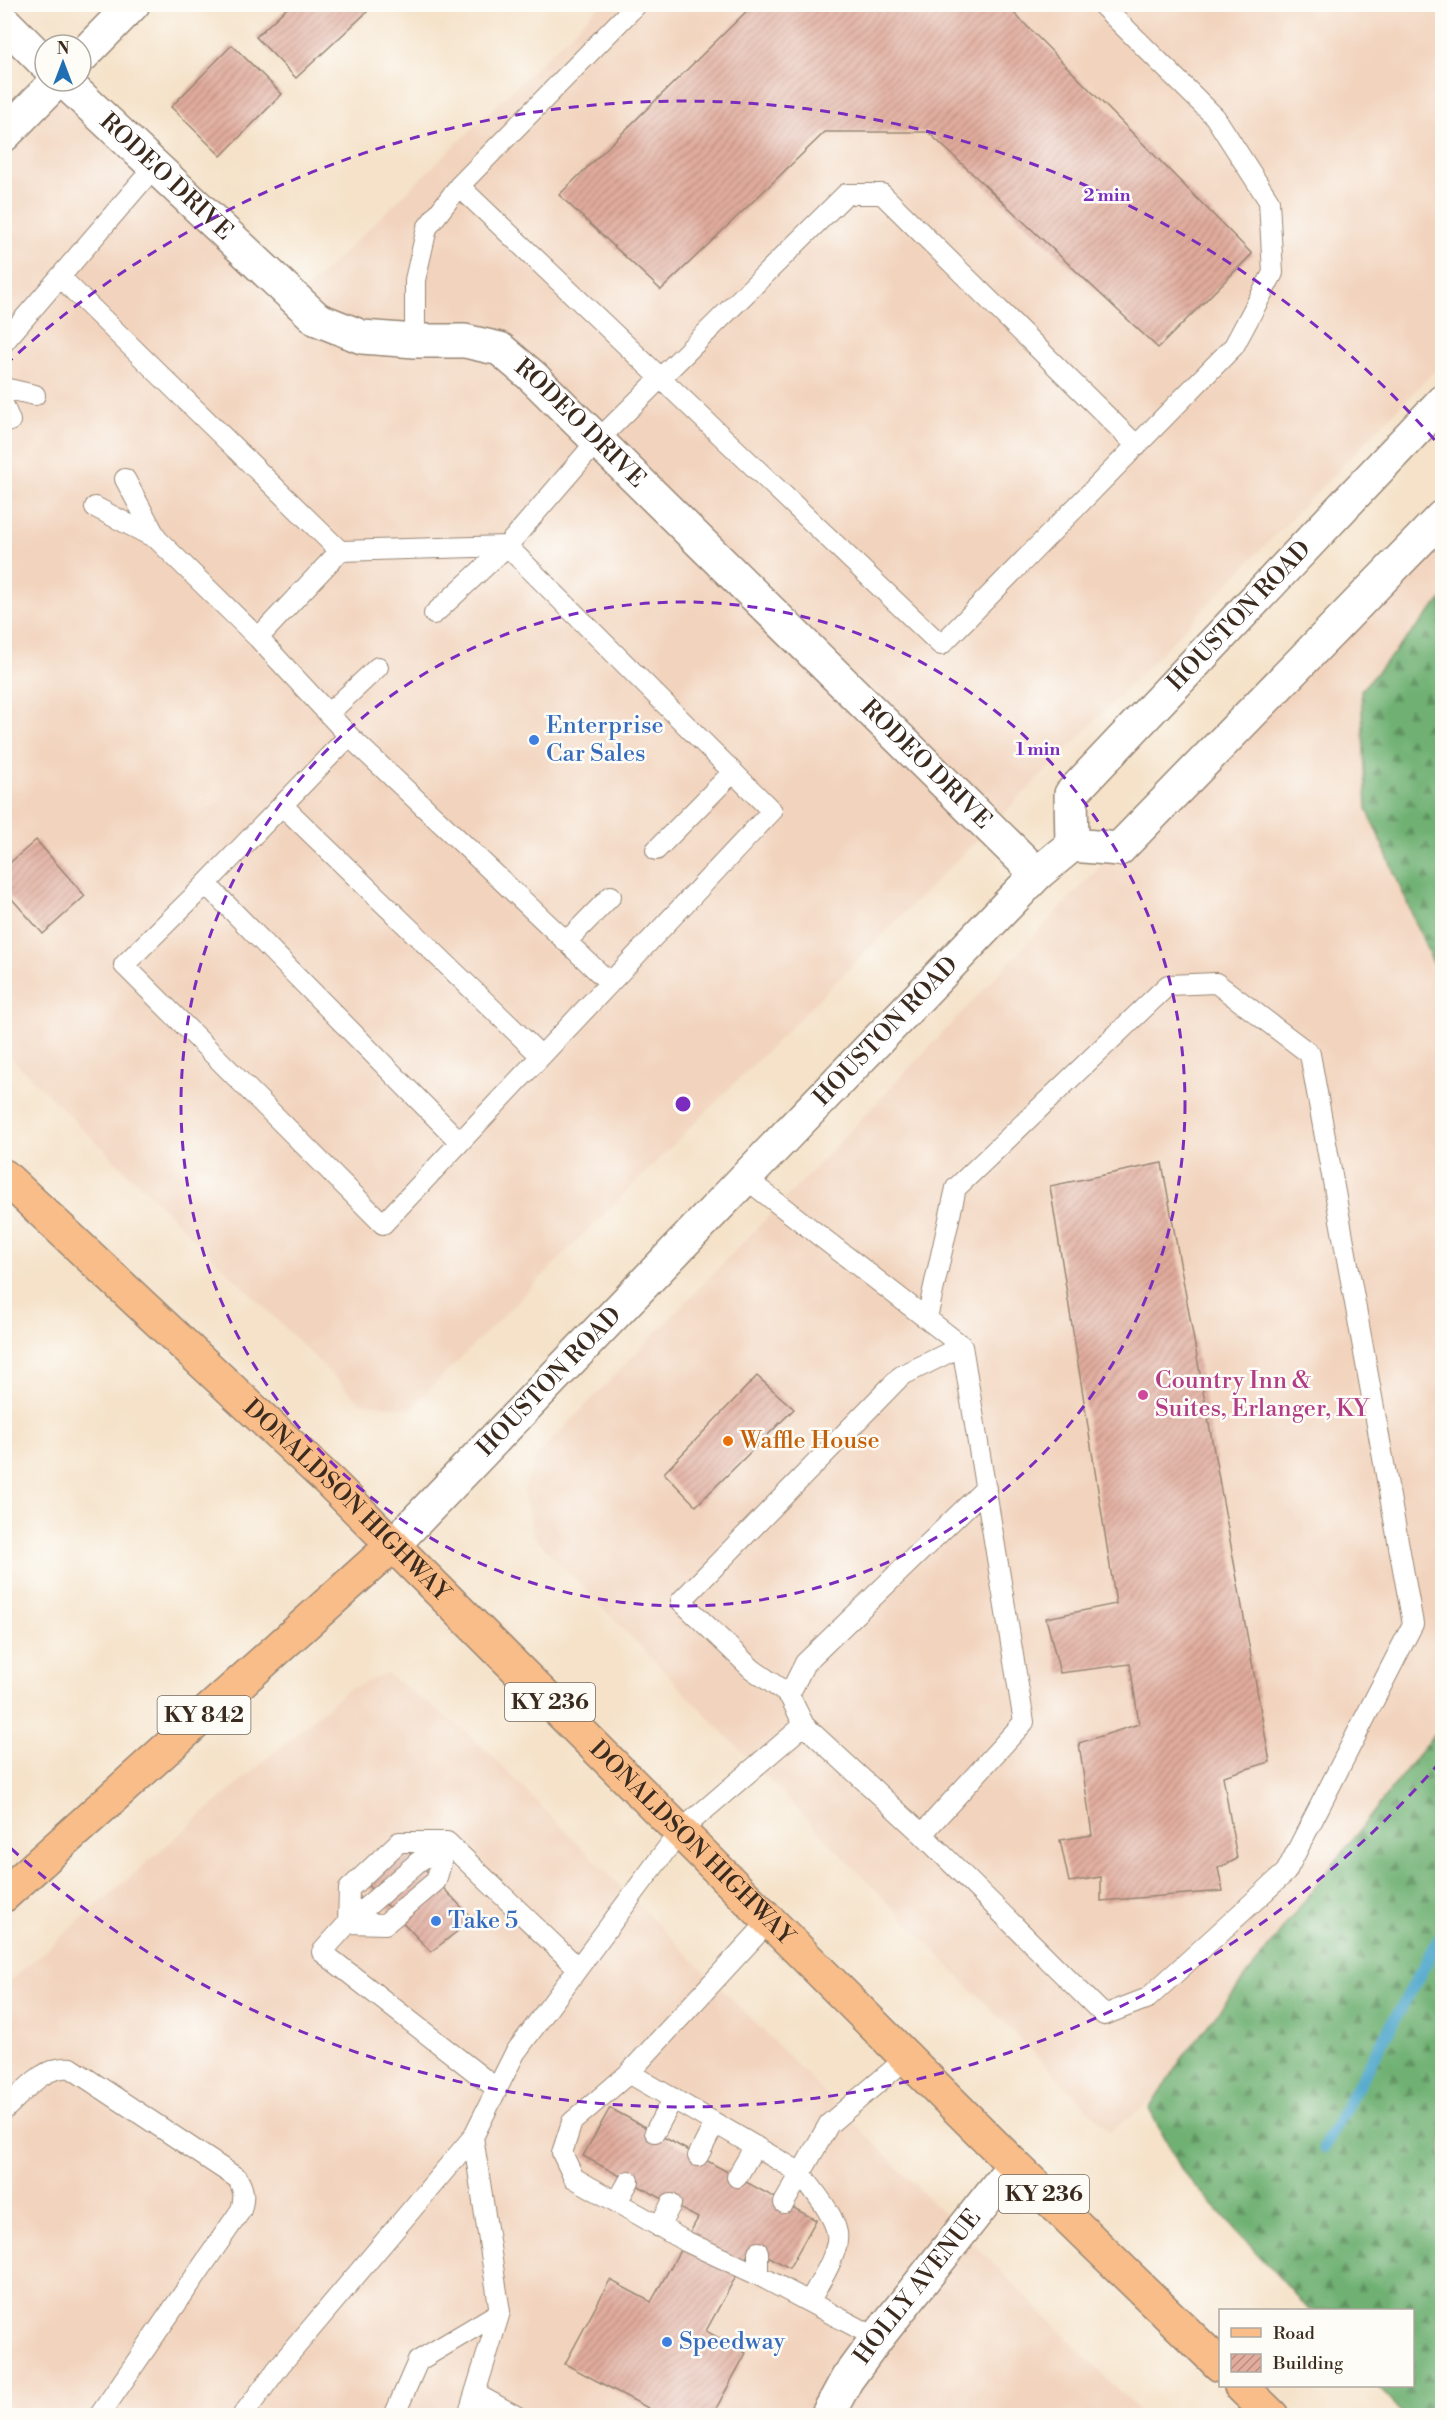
<svg xmlns="http://www.w3.org/2000/svg" width="1447" height="2420" font-family="'Libre Bodoni',serif">
<defs>
<pattern id="forest-firs" width="22" height="20" patternUnits="userSpaceOnUse" patternTransform="scale(1.5)"><rect width="22" height="20" fill="#70b173"/><path d="M5 1l3.5 6h-7zM16 11l3.5 6h-7z" fill="#5d905e"/></pattern>
<pattern id="building-hatch" width="6" height="6" patternUnits="userSpaceOnUse" patternTransform="scale(1.5)"><rect width="6" height="6" fill="#e1ac9d"/><path d="M-1 1l2-2M0 6l6-6M5 7l2-2" fill="none" stroke="#b88c7f"/></pattern>
</defs>
<rect width="100%" height="100%" fill="#fdfcf7"/>
<filter id="ink" filterUnits="userSpaceOnUse"><feTurbulence type="fractalNoise" baseFrequency=".0167" numOctaves="2"/><feDisplacementMap in="SourceGraphic" scale="12" xChannelSelector="R" yChannelSelector="G"/><feConvolveMatrix kernelMatrix="1 2 1 2 8 2 1 2 1" color-interpolation-filters="sRGB"/></filter>
<filter id="wash" filterUnits="userSpaceOnUse"><feTurbulence type="fractalNoise" baseFrequency=".008" numOctaves="4" result="noise"/><feDisplacementMap in="SourceGraphic" scale="24" xChannelSelector="R" yChannelSelector="G"/><feGaussianBlur stdDeviation="1.35" result="paint"/><feColorMatrix in="noise" values="0 0 0 0 0 0 0 0 0 0 0 0 0 0 0 0 0 1.4 0 .05"/><feComposite in="paint" operator="in"/></filter>
<g filter="url(#wash)">
<rect width="100%" height="100%" fill="#f5e2c9"/>
<path fill="#f2d4be" d="M600 5H1442V363L1063 754 410 1409 360 1402 5 1052 4 135 57 81 296 299Z
M1442 504V2060L1311 1984 1110 2132 534 1537 523 1494 536 1457 812 1171Z
M386 1673 472 1736 1143 2415H5L4 1986 344 1692Z"/>
<path fill="url(#forest-firs)" stroke="#566e48" stroke-width="1.5" d="M1442 599V984L1367 809 1361 690Z
M1442 1724V2415H1405L1377 2386H1412V2310H1309L1183 2172 1149 2109 1181 2060Z"/>
<g fill="none" stroke-linecap="round" stroke-linejoin="round">
<path stroke="#4fa7cc" stroke-width="12" d="M1324 2147 1442 1934"/>
</g>
<g id="blocks">
<path fill="url(#building-hatch)" d="M291 4H360L367 12 296 78 256 37Z
M754 4H1005L1252 254 1158 348 928 132H825L661 290 559 195Z
M232 45 282 94 221 156 171 107Z
M36 840 85 896 43 934 4 890V868Z
M1162 1163 1270 1762 1223 1776 1237 1859 1218 1868 1223 1891 1101 1901V1877L1069 1882 1060 1840 1092 1835 1079 1743 1139 1724 1130 1664 1060 1673 1046 1618 1116 1604 1050 1186Z
M757 1376 794 1409 696 1506 664 1473Z
M399 1842 473 1919 431 1952 356 1873Z
M610 2108 816 2220 789 2268 752 2247 706 2331 746 2353 712 2416H663L565 2364 610 2280 651 2302 698 2218 583 2156Z"/>
</g>
</g>
<g filter="url(#ink)">
<use href="#blocks" fill-opacity="0" stroke="#988674" stroke-width="1.5"/>
<g fill="none" stroke-linecap="round" stroke-linejoin="round">
<g stroke="#988674" stroke-width="22">
<path id="lane" d="M459 186 941 645 1234 346 1273 273 1269 201 1215 117 1101 4
M61 278 340 551 507 546
M415 341V280L427 228 459 186 637 4
M4 342 155 166
M4 388 35 395
M4 406 10 421
M125 479 157 539
M95 507 157 539 258 638 349 736
M434 614 507 546
M258 638 340 551
M328 714 378 667
M282 805 541 1056
M656 850 733 772
M206 884 349 736 610 983
M566 942 611 896
M460 1142 206 884 124 965 383 1224 772 811 507 546 598 440 846 194H882L1137 446
M745 1178 962 1346 1024 1722 922 1834 1104 2015 1148 1998 1286 1872 1413 1624 1310 1054 1216 983 1168 985 956 1188 927 1318
M789 1695 752 1669 681 1601 901 1376 962 1346
M804 1725 789 1695 805 1663 986 1488
M770 1920 629 2073 801 2173 829 2124 908 2057
M348 1923 385 1924 436 1881 447 1842
M348 1923 418 1862 447 1842
M629 2073 572 2122 562 2153 574 2178 685 2241 758 2275
M497 2089 322 1952 348 1923 349 1889 399 1842H447L578 1968
M4 2110C23 2093 44 2064 71 2068L237 2178C244 2189 245 2197 241 2210L99 2416
M655 2132 673 2098
M698 2156 715 2123
M737 2177 755 2146
M617 2202 629 2181
M784 2203 801 2173C813 2191 833 2212 837 2233 840 2253 818 2285 809 2302
M659 2227 671 2204
M758 2252V2275L877 2338
M476 2394 516 2416
M242 2416 281 2364 473 2137
M394 2416 418 2361 500 2312
M468 2416 500 2312 473 2137 515 2053 680 1831 804 1725 922 1834"/>
</g>
<g stroke="#988674" stroke-width="36">
<g id="street">
<path d="M4 22 45 63"/>
<path d="M81 57 133 4"/>
<path id="s1" d="M64 81 317 319 362 337 415 341H465L500 349 532 376 1037 874"/>
<path d="M4 135 57 81"/>
<path id="s2" d="M1072 845 1071 794 1442 402"/>
<path id="s3" d="M393 1545 1037 874 1072 845 1119 849 1442 517"/>
<path id="s4" d="M827 2416 847 2379 877 2338 1014 2165"/>
</g>
</g>
<g stroke="#988674" stroke-width="36">
<g id="primary">
<path id="s5" d="M4 1176 330 1482 1014 2165 1220 2365"/>
<path d="M4 1895 393 1545"/>
<path d="M1241 2386 1272 2416"/>
</g>
</g>
<use href="#lane" stroke="#fff" stroke-width="20"/>
<use href="#street" stroke="#fff" stroke-width="33"/>
<use href="#primary" stroke="#f8bd89" stroke-width="33"/>
</g>
</g>
<g fill="none" stroke="#7b2cbf" stroke-width="3" stroke-dasharray="10 8">
<circle cx="683" cy="1104" r="502"/>
<path d="M1440 1762A1003 1003 0 0 1 5 1843M5 365A1003 1003 0 0 1 1440 446"/>
</g>
<g fill="#3f7fe0" stroke="#fdfcf7" stroke-width="2">
<circle cx="534" cy="740" r="6"/>
<circle cx="436" cy="1921" r="6"/>
<circle cx="667" cy="2342" r="6"/>
</g>
<circle fill="#d1479c" stroke="#fdfcf7" stroke-width="2" cx="1143" cy="1395" r="6"/>
<circle fill="#e8710a" stroke="#fdfcf7" stroke-width="2" cx="728" cy="1441" r="6"/>
<g text-anchor="middle" dominant-baseline="central" stroke-width="5" stroke-linejoin="round" paint-order="stroke">
<g fill="#fdfcf7" stroke="#75695f" stroke-width="1.5">
<rect x="505" y="1683" width="90" height="38" rx="4.5"/>
<rect x="157.5" y="1696" width="93" height="38" rx="4.5"/>
<rect x="999" y="2175" width="90" height="38" rx="4.5"/>
</g>
<g font-size="22" font-weight="bold" fill="#3b2a1e">
<text x="550" y="1702">KY 236</text>
<text x="204" y="1715">KY 842</text>
<text x="1044" y="2194">KY 236</text>
</g>
<g font-size="24" fill="#3b2a1e" stroke="#fdfcf7">
<text stroke="none"><textPath href="#s1" startOffset="140">RODEO DRIVE</textPath></text>
<text stroke="none"><textPath href="#s1" startOffset="644">RODEO DRIVE</textPath></text>
<text stroke="none"><textPath href="#s2" startOffset="296">HOUSTON ROAD</textPath></text>
<text stroke="none"><textPath href="#s1" startOffset="1130">RODEO DRIVE</textPath></text>
<text stroke="none"><textPath href="#s3" startOffset="712">HOUSTON ROAD</textPath></text>
<text stroke="none"><textPath href="#s3" startOffset="226">HOUSTON ROAD</textPath></text>
<text stroke="none"><textPath href="#s5" startOffset="472">DONALDSON HIGHWAY</textPath></text>
<text stroke="none"><textPath href="#s5" startOffset="958">DONALDSON HIGHWAY</textPath></text>
<text stroke="none"><textPath href="#s4" startOffset="158">HOLLY AVENUE</textPath></text>
</g>
<g font-size="24" fill="#366cbe" stroke="#fdfcf7" text-anchor="start">
<text x="546" y="726">Enterprise<tspan x="546" dy="28">Car Sales</tspan></text>
<text x="448" y="1921">Take 5</text>
<text x="679" y="2342">Speedway</text>
</g>
<g font-size="24" fill="#b23c85" stroke="#fdfcf7" text-anchor="start">
<text x="1155" y="1381">Country Inn &amp;<tspan x="1155" dy="28">Suites, Erlanger, KY</tspan></text>
</g>
<g font-size="24" fill="#c56008" stroke="#fdfcf7" text-anchor="start">
<text x="740" y="1441">Waffle House</text>
</g>
</g>
<circle cx="683" cy="1104" r="9" fill="#7b2cbf" stroke="#fdfcf7" stroke-width="3"/>
<g font-size="18" text-anchor="middle" font-weight="bold" fill="#7b2cbf" stroke="#fdfcf7" stroke-width="5" stroke-linejoin="round" paint-order="stroke">
<text x="1107" y="201">2 min</text>
<text x="1038" y="755">1 min</text>
</g>
<rect width="1447" height="2420" fill="none" stroke="#fdfcf7" stroke-width="24"/>
<rect x="1219" y="2309" width="195" height="78" fill="#fdfcf7" stroke="#afa8a0" stroke-width="1.5"/>
<rect x="1231" y="2328" width="30" height="9" fill="#f8bd89" stroke="#afa8a0" stroke-width="1.5"/>
<text x="1273" y="2339" font-size="18" fill="#3b2a1e">Road</text>
<rect x="1231" y="2354" width="30" height="18" fill="url(#building-hatch)" stroke="#afa8a0" stroke-width="1.5"/>
<text x="1273" y="2369" font-size="18" fill="#3b2a1e">Building</text>
<g transform="translate(63 63)"><circle r="28" fill="#fdfcf7" stroke="#afa8a0" stroke-width="1.5"/>
<path d="M0-4.5L10 22L0 15L-10 22Z" fill="#1f6fb2"/>
<text y="-9" font-size="16" font-weight="bold" text-anchor="middle" fill="#3b2a1e">N</text>
</g>
</svg>
